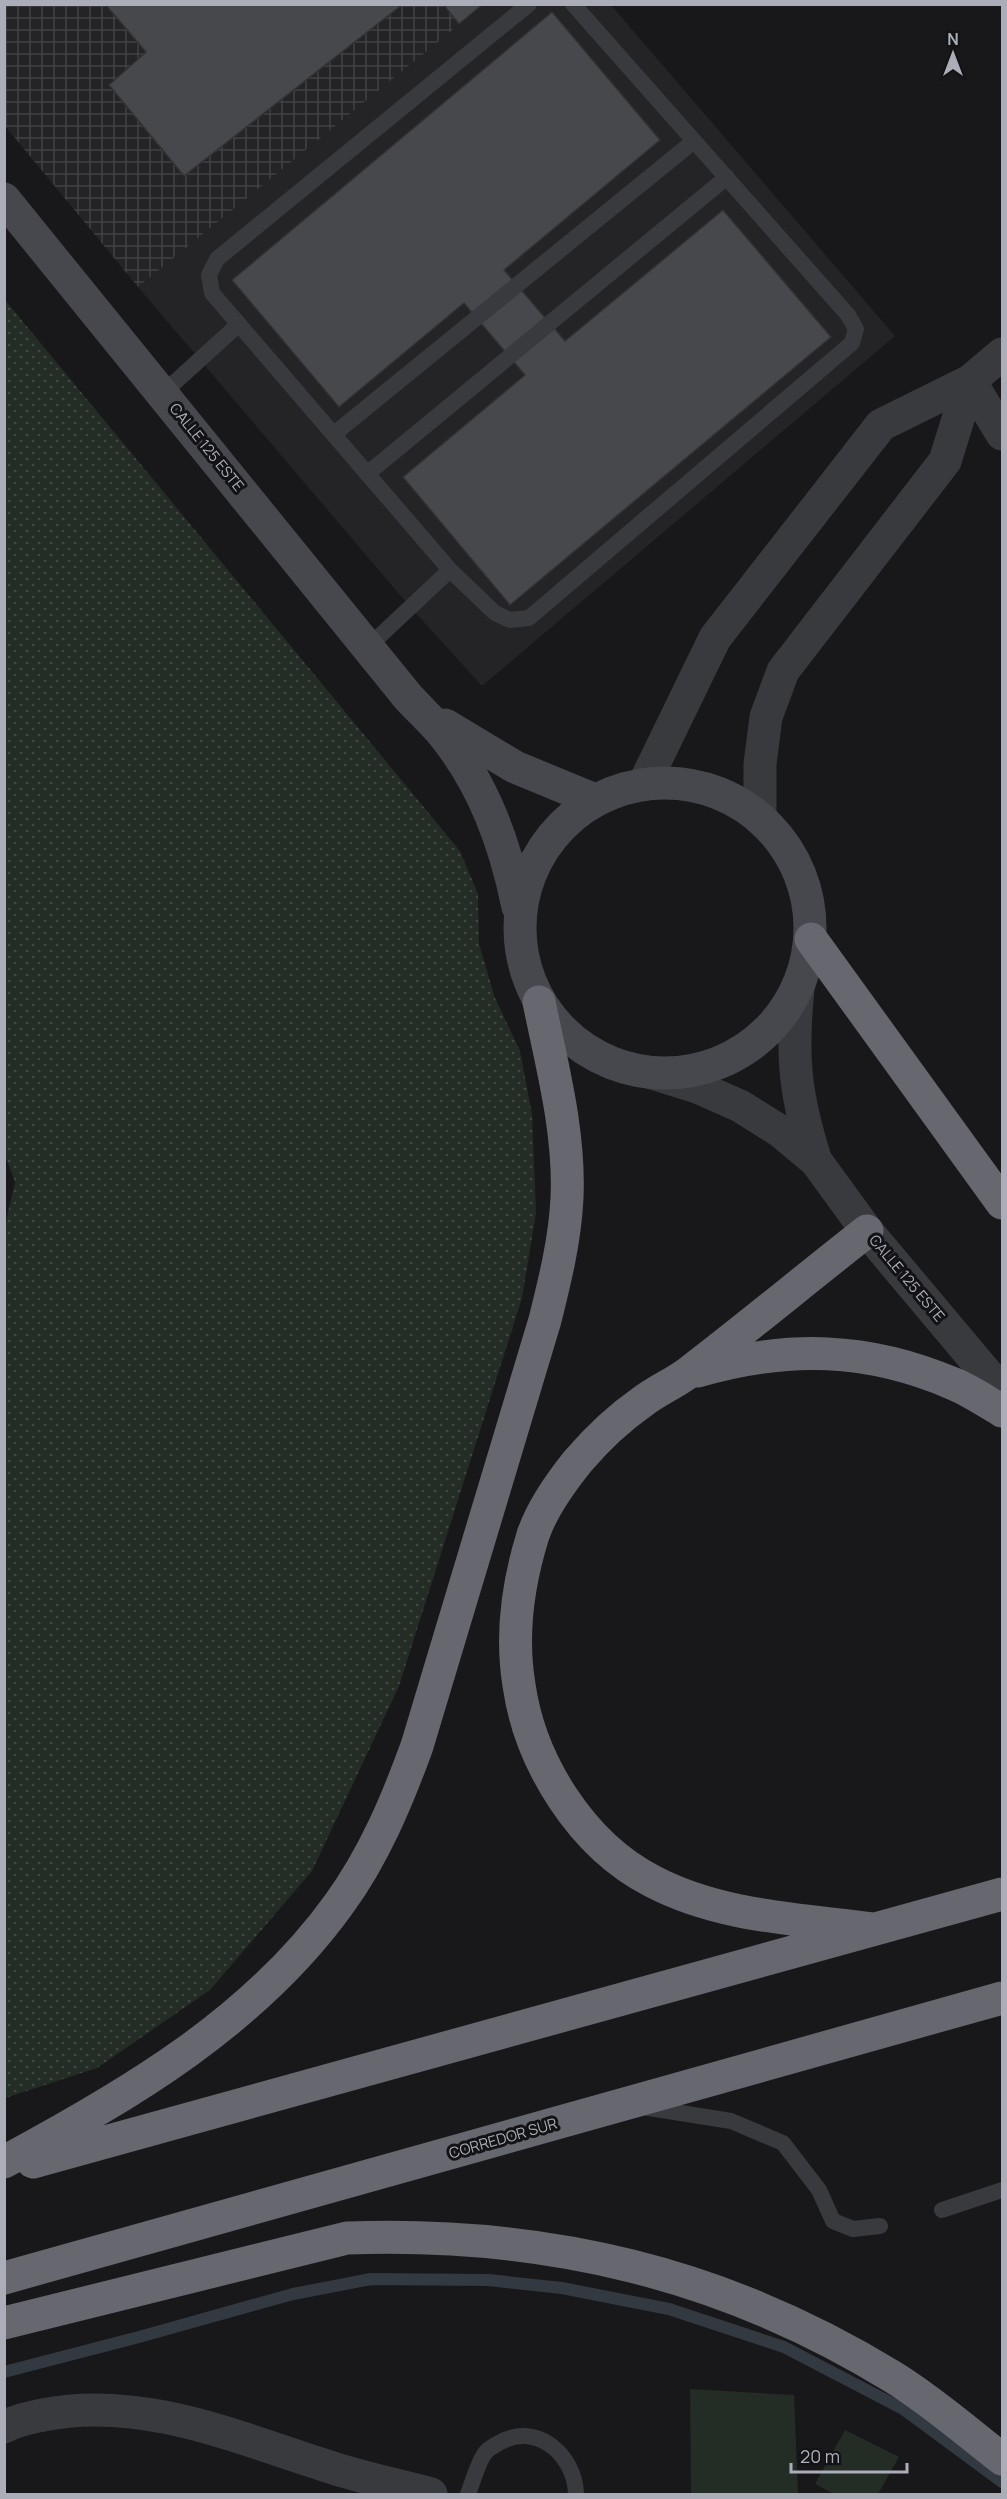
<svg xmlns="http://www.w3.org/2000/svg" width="1007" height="2499" font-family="Manrope,sans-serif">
<defs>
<pattern id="industrial-grid" width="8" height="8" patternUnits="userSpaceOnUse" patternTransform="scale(1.5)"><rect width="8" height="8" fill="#242427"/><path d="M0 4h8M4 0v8" fill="none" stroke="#414144"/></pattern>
<pattern id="grass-dots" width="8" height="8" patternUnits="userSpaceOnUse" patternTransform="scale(1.5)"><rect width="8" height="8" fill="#242c26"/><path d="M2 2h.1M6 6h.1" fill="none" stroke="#414843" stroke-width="1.8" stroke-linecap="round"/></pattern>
</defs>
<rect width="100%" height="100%" fill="#18181a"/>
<path fill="#242427" d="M483 5H611L895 336 482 686 411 608 138 287Z"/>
<path fill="url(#industrial-grid)" d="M4 5H483L138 287 5 126Z"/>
<path fill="url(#grass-dots)" d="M5 300 460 851 478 894 479 944 495 998 520 1051 532 1114 536 1213 522 1298 399 1686 312 1871 210 1990 97 2068 5 2098 4 1230 15 1182 4 1153Z"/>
<path fill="#242c26" d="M690 2389 794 2395 798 2494H691Z
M845 2430 899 2457 878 2494H834L815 2484Z"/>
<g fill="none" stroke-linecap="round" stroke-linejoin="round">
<path stroke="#323941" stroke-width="12" d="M4 2372 139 2337 293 2294 371 2279 488 2280 562 2288 669 2309 784 2347 903 2409 1002 2482"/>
</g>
<path fill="#47484c" stroke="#323235" stroke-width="1.5" d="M105 4H403L184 176 109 85 146 52Z
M443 4H483L459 24Z
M552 12 660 140 504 270 565 341 723 210 831 337 510 605 403 477 525 375 464 303 339 407 232 280Z"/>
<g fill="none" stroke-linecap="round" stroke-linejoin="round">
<path stroke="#393a3e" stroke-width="16" d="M529 4 217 259 209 275 212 293 450 570 495 613 510 620 529 618 852 343 856 329 848 315 573 4
M163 393 239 324
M334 434 694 141
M367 474 727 177
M368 647 450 570
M643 2107 731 2121 783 2143 819 2190 833 2221 853 2229 880 2226
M942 2210 1002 2190
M468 2494C472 2484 479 2459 486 2452 488 2449 494 2446 497 2444 535 2420 575 2454 576 2494"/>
<path stroke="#393a3e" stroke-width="33" d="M970 381 1002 434
M644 784 715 638 881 425 970 381 1002 354
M760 817V764L766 717 783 671 945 461 970 381
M4 2427C17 2420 29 2418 43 2415 142 2395 238 2438 330 2467 363 2478 398 2485 431 2494"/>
<path stroke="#393a3e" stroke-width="33" d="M798 989C791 1057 795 1096 816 1161
M652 1073 697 1087 740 1106 780 1131 816 1161 867 1231 1002 1392"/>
<path stroke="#47484e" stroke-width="33" d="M4 199 408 697C419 709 432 721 443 734 484 785 505 843 518 907
M445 725 515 767 595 800
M520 928a145 145 0 1 1 290 0a145 145 0 1 1-290 0Z"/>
<path stroke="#66676f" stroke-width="33" d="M811 939 1002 1203
M867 1231C807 1278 748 1327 688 1373 673 1384 656 1391 642 1402 619 1418 596 1440 578 1461 561 1482 542 1509 533 1535 518 1583 511 1636 519 1685 530 1763 582 1845 652 1881 720 1917 799 1919 874 1929
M698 1371C788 1345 868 1347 954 1384 971 1391 987 1402 1002 1411
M4 2162C129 2095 255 2021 339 1904 374 1856 397 1801 417 1746L545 1320C555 1280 565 1240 567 1198 570 1132 552 1066 539 1002
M33 2162 1002 1894
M4 2278 1002 1998
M4 2323 347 2238C545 2231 724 2273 893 2377 932 2401 967 2432 1002 2459"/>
</g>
<g text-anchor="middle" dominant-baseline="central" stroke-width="6" stroke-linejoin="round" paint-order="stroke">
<g font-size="15" fill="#abaeb8" stroke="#131315">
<text transform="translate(207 447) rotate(51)">CALLE 125 ESTE</text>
<text transform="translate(907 1278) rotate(50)">CALLE 125 ESTE</text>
<text transform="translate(503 2138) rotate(-16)">CORREDOR SUR</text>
</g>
</g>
<rect width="1007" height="2499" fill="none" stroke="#abaeb8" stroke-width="12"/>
<g transform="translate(953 54)" stroke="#131315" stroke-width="4.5" paint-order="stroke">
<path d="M0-4.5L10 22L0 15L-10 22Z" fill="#abaeb8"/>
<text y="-9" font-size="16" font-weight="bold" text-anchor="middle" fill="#abaeb8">N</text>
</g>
<path d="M791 2463v9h116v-9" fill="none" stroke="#abaeb8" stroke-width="3"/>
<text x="800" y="2463" font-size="18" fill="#abaeb8" stroke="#131315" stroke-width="4.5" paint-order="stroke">20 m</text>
</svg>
